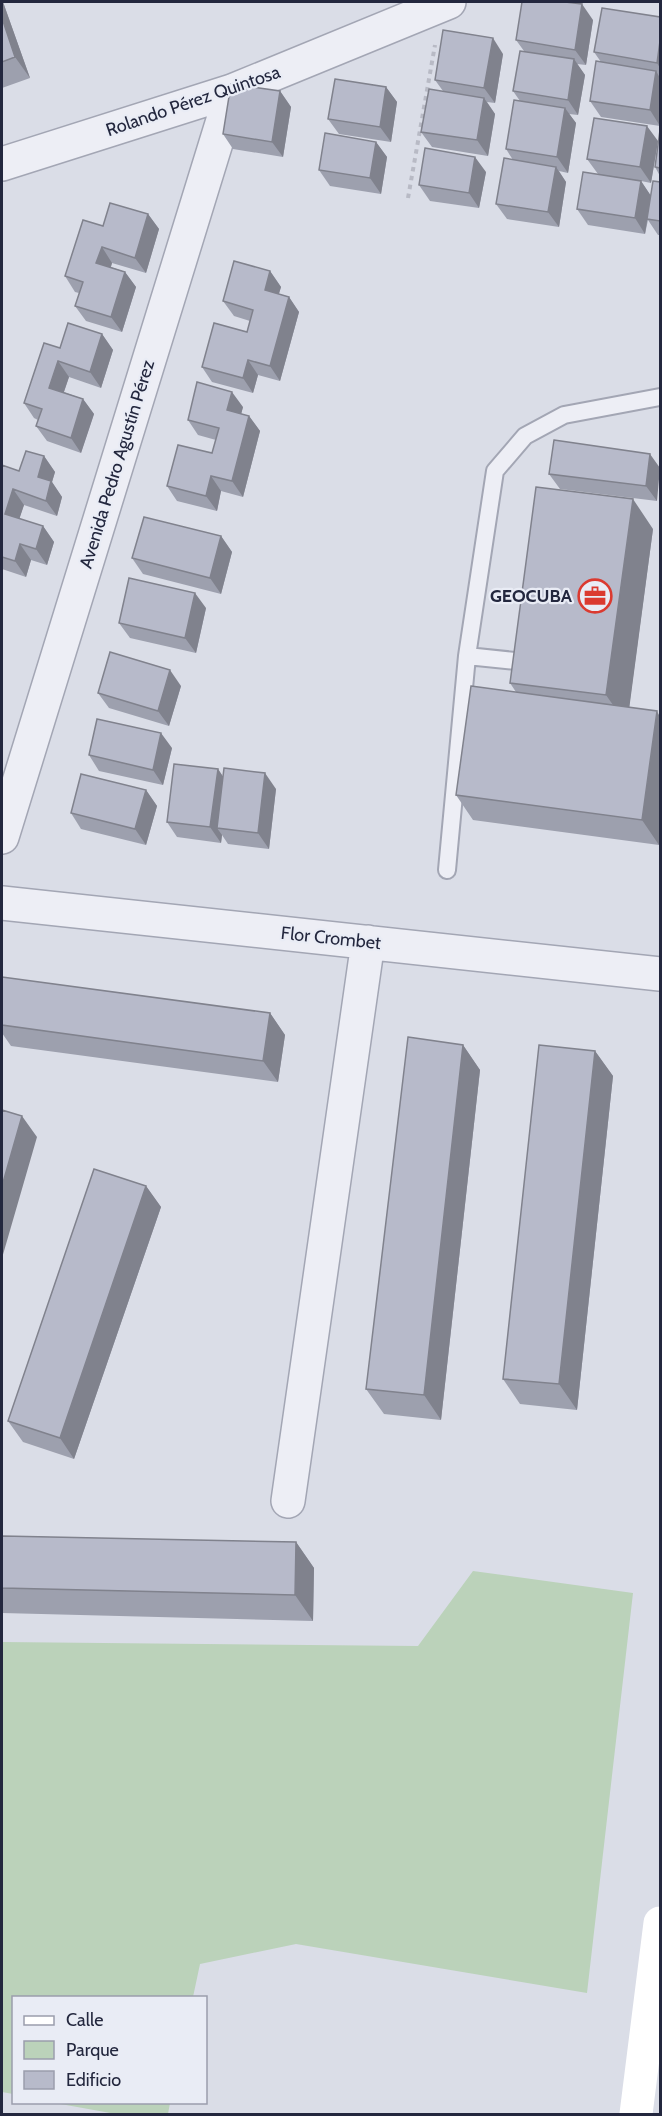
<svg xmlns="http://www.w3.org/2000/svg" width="662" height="2116" font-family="Cabin,sans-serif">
<rect width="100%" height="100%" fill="#dadde7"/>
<path fill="#bbd2ba" d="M473 1571 633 1593 587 1993 296 1944 200 1964 193 1997 14 1998 13 2094 2 2092V1642L418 1646Z
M55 2103H170L168 2114H116Z"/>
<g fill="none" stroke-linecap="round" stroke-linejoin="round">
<g stroke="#a3a6b4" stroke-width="20">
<path id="lane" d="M467 656 535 663
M447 870 467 656 495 471 525 436 564 415 660 397"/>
</g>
<g stroke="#a3a6b4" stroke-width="36">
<path id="street" d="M2 164 232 91 449 2
M2 837 232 91
M2 903 660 974
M288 1501 368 942"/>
</g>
<path stroke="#b8bac5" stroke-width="4" stroke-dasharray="4.5 4.5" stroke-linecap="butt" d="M408 198 435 45"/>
<use href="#lane" stroke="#edeef5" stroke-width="16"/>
<use href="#street" stroke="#edeef5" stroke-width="33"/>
<path stroke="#fff" stroke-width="33" d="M636 2114 660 1923"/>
</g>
<path fill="#9da0ae" d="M2 2H3L30 78 2 88Z
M660 17V126L601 117 590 101 601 62 594 52Z
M593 20 586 65 577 64 585 75 578 115 569 114 576 123 568 173 559 171 566 182 559 227 507 219 496 204 513 160 506 149 520 101 513 91 524 51 516 40Z
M503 54 495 103 487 102 495 114 488 156 432 147 421 132 443 91 435 80Z
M386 87 397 102 391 142 339 134 328 119Z
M280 91 291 107 283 157 233 149 223 134Z
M660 130V176L655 167Z
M658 141 651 183 641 181 651 196 660 182V235H658L648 220 645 234 588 225 577 209 598 174 587 159Z
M376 142 387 157 381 194 330 186 319 170Z
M486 172 479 208 430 201 419 185Z
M148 214 159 229 146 273 112 263 111 267 125 272 136 287 122 332 86 321 75 306 79 293 75 292 65 276 103 226Z
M270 271 281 287 279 294 289 297 299 312 280 381 258 375 253 393 212 382 202 367 247 332 250 321 234 316 223 301Z
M102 334 113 350 101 388 69 377 64 392 83 399 94 414 81 453 47 441 36 426 38 420 34 418 24 403 60 348Z
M243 407 241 414 249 416 260 431 243 497 221 491 217 511 177 501 167 486 212 453 216 440 198 435 188 420Z
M650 454 657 501 560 489 549 474Z
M44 456 55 472 52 482 62 497 57 516 24 505 19 519 43 526 54 542 47 565 31 560 26 577 2 569V465L19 471Z
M653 529 629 707 659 845 473 820 456 795 516 692 510 683Z
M221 536 232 552 221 594 143 574 132 558Z
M206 608 196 653 130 638 119 623Z
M181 686 169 726 109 708 98 693Z
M172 748 163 785 99 771 89 755Z
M218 769 223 777 276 789 269 849 228 844 222 835 221 843 177 837 167 822Z
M146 790 157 806 146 845 81 829 71 813Z
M270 1013 285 1035 278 1082 11 1046 2 1033V1025Z
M463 1045 480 1070 441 1420 384 1414 366 1389Z
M595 1051 613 1076 577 1410 520 1404 503 1379Z
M146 1186 161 1207 74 1459 23 1442 8 1421Z
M2 1536 296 1542 314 1568 313 1621 2 1613Z"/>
<path fill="#80828d" d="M2 2H3L30 78 15 57 2 18Z
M582 4 593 20 586 65 575 50Z
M493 38 503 54 495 103 484 88Z
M660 41V68L657 63Z
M574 59 585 75 578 115 568 100Z
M656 71 660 78V126L650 110Z
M386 87 397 102 391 142 380 127Z
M280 91 291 107 283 157 272 142Z
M484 98 495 114 488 156 477 140Z
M565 108 576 123 568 173 557 157Z
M647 126 658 141 651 183 640 167Z
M376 142 387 157 381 194 370 178Z
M475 157 486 172 479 208 469 193Z
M556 167 566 182 559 227 548 212Z
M641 181 651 196 645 234 635 218Z
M148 214 159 229 146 273 135 258Z
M102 247 112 263 107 278 96 263Z
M270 271 281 287 275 305 265 290Z
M125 272 136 287 122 332 111 317Z
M289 297 299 312 280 381 270 366Z
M102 334 113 350 101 388 90 372Z
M248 360 258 375 253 393 243 378Z
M58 361 69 377 60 403 49 388Z
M232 392 243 407 238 426 227 410Z
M83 399 94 414 81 453 71 438Z
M249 416 260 431 243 497 232 481Z
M650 454 660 468 657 501 646 486Z
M44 456 55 472 52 482 62 497 57 516 46 501 38 477Z
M211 476 221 491 217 511 206 496Z
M13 489 24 505 16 529 5 514Z
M633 499 653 529 627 725 606 695Z
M43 526 54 542 47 565 36 549Z
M221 536 232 552 221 594 210 578Z
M20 544 31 560 26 577 15 561Z
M195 593 206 608 196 653 185 638Z
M170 670 181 686 169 726 158 711Z
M657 711 660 717V837L659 845 642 820Z
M161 733 172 748 163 785 153 770Z
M218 769 228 784 217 828 222 835 221 843 210 827Z
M265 773 276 789 269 849 258 833Z
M146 790 157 806 146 845 135 829Z
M270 1013 285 1035 278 1082 263 1061Z
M463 1045 480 1070 441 1420 424 1395Z
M595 1051 613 1076 577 1410 559 1384Z
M22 1116 37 1137 2 1258V1186Z
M146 1186 161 1207 74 1459 60 1438Z
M296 1542 314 1568 313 1621 295 1595Z"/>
<path fill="#b7baca" stroke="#80828d" stroke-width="1.5" d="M522 2H565L582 4 575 50 516 40Z
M602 8 660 17V41L657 63 594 52Z
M2 18 15 57 2 62Z
M443 30 493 38 484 88 435 80Z
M520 51 574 59 568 100 513 91Z
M596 61 656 71 650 110 590 101Z
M335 79 386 87 380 127 328 119Z
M231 84 280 91 272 142 223 134Z
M429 89 484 98 477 140 421 132Z
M514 100 565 108 557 157 506 149Z
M594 118 647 126 640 167 587 159Z
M660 130V168L655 167Z
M325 133 376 142 370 178 319 170Z
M425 148 475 157 469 193 419 185Z
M504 158 556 167 548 212 496 204Z
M583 172 641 181 635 218 577 209Z
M653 181 660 182V221L647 219Z
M110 203 148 214 135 258 102 247 96 263 125 272 111 317 75 306 83 282 65 276 83 220 103 226Z
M234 261 270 271 265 290 289 297 270 366 248 360 243 378 202 367 214 323 247 332 253 310 223 301Z
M68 323 102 334 90 372 58 361 49 388 83 399 71 438 36 426 42 409 24 403 44 343 60 348Z
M197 382 232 392 227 410 249 416 232 481 211 476 206 496 167 486 178 445 212 453 219 428 188 420Z
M554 440 650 454 646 486 549 474Z
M26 451 44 456 38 477 51 481 46 501 13 489 5 514 43 526 36 549 20 544 15 561 2 557V465L19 471Z
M536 487 633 499 606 695 510 683Z
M144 517 221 536 210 578 132 558Z
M129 578 195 593 185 638 119 623Z
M110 652 170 670 158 711 98 693Z
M471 686 657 711 642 820 456 795Z
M97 719 161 733 153 770 89 755Z
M174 764 218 769 210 827 167 822Z
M224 768 265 773 258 833 217 828Z
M81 774 146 790 135 829 71 813Z
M2 977 270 1013 263 1061 2 1025Z
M408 1037 463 1045 424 1395 366 1389Z
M539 1045 595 1051 559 1384 503 1379Z
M2 1110 22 1116 2 1186Z
M94 1169 146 1186 60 1438 8 1421Z
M2 1536 296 1542 295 1595 2 1588Z"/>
<defs>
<g id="office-ring" transform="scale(1.725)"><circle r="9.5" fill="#e9ecf5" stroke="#db3a30" stroke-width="1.5"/><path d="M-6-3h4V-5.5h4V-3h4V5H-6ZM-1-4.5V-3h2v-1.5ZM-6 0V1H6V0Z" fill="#db3a30"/></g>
</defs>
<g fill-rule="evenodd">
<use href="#office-ring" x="595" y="596"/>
</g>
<g text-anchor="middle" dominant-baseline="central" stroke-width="4.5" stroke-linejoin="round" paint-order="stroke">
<g font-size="18" fill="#23273e" stroke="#e9ecf5">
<text transform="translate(193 101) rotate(-19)">Rolando Pérez Quintosa</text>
<text transform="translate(117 464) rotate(-73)">Avenida Pedro Agustín Pérez</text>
<text transform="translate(331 938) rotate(6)">Flor Crombet</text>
</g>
<g font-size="18" font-weight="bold" fill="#23273e" stroke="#e9ecf5" text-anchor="end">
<text x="572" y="596">GEOCUBA</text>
</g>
</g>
<rect width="662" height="2116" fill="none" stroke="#23273e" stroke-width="6"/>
<rect x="12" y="1996" width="195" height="108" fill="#e9ecf5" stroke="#9a9dac" stroke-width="1.5"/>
<rect x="24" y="2016" width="30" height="9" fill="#ffffff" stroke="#9a9dac" stroke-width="1.5"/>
<text x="66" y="2026" font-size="18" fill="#23273e">Calle</text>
<rect x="24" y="2041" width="30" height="18" fill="#bbd2ba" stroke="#9a9dac" stroke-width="1.5"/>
<text x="66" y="2056" font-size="18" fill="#23273e">Parque</text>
<rect x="24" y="2071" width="30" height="18" fill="#b7baca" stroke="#9a9dac" stroke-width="1.5"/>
<text x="66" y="2086" font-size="18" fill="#23273e">Edificio</text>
</svg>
